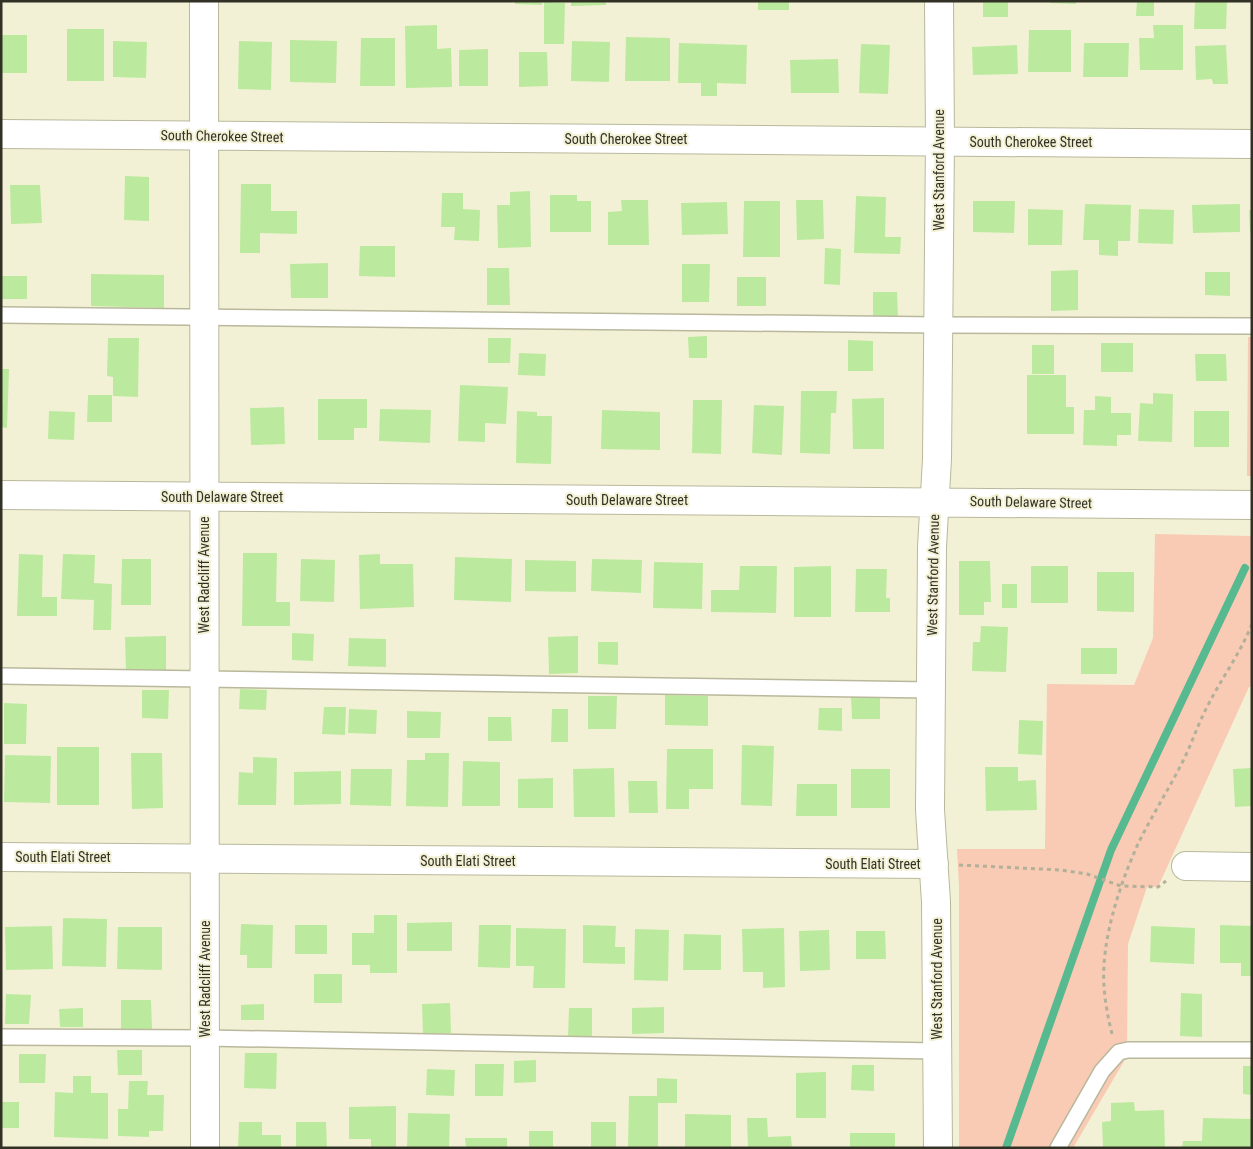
<svg xmlns="http://www.w3.org/2000/svg" width="1253" height="1149" font-family="'Roboto Condensed',sans-serif">
<rect width="100%" height="100%" fill="#f3f1d5"/>
<path fill="#f9cab4" d="M1248 337H1252V476H1247Z
M1155 534 1252 536V686L1249 687 1158 887H1147L1128 944 1127 1056 1073 1148H959V886L957 849H1045L1047 684 1134 685 1153 638Z"/>
<g fill="none" stroke-linecap="round" stroke-linejoin="round">
<path stroke="#57b98f" stroke-width="8" d="M1006 1148 1111 850 1245 568"/>
</g>
<path fill="#bbea9e" d="M515 1H542V5L515 4Z
M571 1H606V5L571 6Z
M758 1H789V10H758Z
M983 1H1008V17H983Z
M1050 1H1076V4L1050 3Z
M1137 1H1154V16H1136Z
M1195 1H1227L1226 29H1194Z
M544 2 565 3 564 44H544Z
M437 25V49L451 48 452 87 406 88 405 26Z
M1153 25H1183V70H1140L1139 38H1154Z
M67 29H104V81H67Z
M1029 30H1071V72H1028Z
M1 35H27V73H1Z
M626 37 670 38V81H625Z
M361 38H395V86H360Z
M290 40 337 41 336 83 290 82Z
M113 41 147 42 146 78 113 77Z
M239 41 272 42 271 90 238 89Z
M572 41 610 42 609 82 571 81Z
M679 43 747 45 746 84 717 83V96H701V83H678Z
M1084 43H1129L1128 77H1083Z
M861 44 890 45 888 94 859 93Z
M1017 45 1018 74 973 75 972 47Z
M1226 45 1228 84H1213L1212 79 1196 80 1195 46Z
M488 49V86H459V50Z
M519 52H547L548 86 519 87Z
M838 59 839 93H791L790 60Z
M125 176 149 177V221L124 220Z
M241 184H271V211H297V234L260 233V253H240Z
M10 185H40L42 223 11 224Z
M530 191 531 247 498 248 497 205H510V192Z
M442 193H463V209L480 210 479 241 454 240 455 227H441Z
M550 195H577V201H591V232H550Z
M856 196 886 197 885 237H901L900 254 854 253Z
M621 200H648L649 245H608V212L622 211Z
M796 200H823L824 239 797 240Z
M744 201H780V257H743Z
M973 201H1015L1014 233 973 232Z
M727 202 728 234 682 235 681 203Z
M1085 204 1131 205 1130 241H1118V256L1099 255V240H1083Z
M1240 204V232L1193 233 1192 205Z
M1028 209 1063 210 1062 245H1028Z
M1139 209 1174 210 1173 244 1138 243Z
M1249 210H1252V233H1250Z
M360 246H395V277L359 276Z
M825 248 841 249 840 285 824 284Z
M328 263V298H291L290 264Z
M682 264H710L709 302H682Z
M487 268H509L510 305H487Z
M1078 270V310L1051 311V271Z
M1205 272H1230V296L1205 295Z
M91 274 164 275V308L91 306Z
M1 276H27V299H1Z
M737 277H766V306H737Z
M873 292H897L898 317 873 318Z
M707 336V358H689L688 337Z
M108 338H139L138 397 113 396V377L107 376Z
M488 338H511L510 363H488Z
M848 340 873 341V371H848Z
M1101 343H1133V372H1101Z
M1032 345H1054V374H1032Z
M519 353 546 354 545 376 518 375Z
M1195 354H1226L1227 381H1196Z
M1 369H9L7 428 1 427Z
M1027 375H1066V407H1074V434H1027Z
M460 385 508 387 506 424 485 423V442L458 441Z
M801 391H837L836 413H831L830 454 800 453Z
M1153 393 1173 394 1172 442 1138 441 1140 403 1153 404Z
M88 395H112V422H87Z
M1095 396 1111 397V413H1131V435H1117V446L1083 445 1084 410H1095Z
M884 398V449H853L852 399Z
M318 399H367V428H354V440H318Z
M693 400H722L721 454 692 453Z
M754 405 784 406 782 455 752 453Z
M284 407 285 444 251 445 250 408Z
M380 409 431 410 430 443 379 441Z
M602 410 660 412V450L601 449Z
M49 411 75 412 74 440 48 439Z
M517 411 537 412V416H552L551 464 516 463Z
M1194 411H1229V447H1194Z
M243 553H277L276 602H290V626H242Z
M19 554 43 555 42 597H57V616H17Z
M63 554 95 555 94 583 112 584 111 630H93L94 600 61 599Z
M380 554V564H413L414 607 360 609 359 555Z
M455 557 512 559 511 602 454 600Z
M122 559H151V605H121Z
M301 559 335 560 334 602 300 601Z
M592 559 642 560 641 593 591 591Z
M525 560 576 561V592L525 591Z
M959 561H990L991 602H984V615H959Z
M654 562 703 563 702 609 653 608Z
M740 566H777L776 613 711 612V590H739Z
M831 566V617H794V567Z
M1031 566H1068V603H1031Z
M856 569H887L886 598H890V612H855Z
M1097 572H1134V612L1097 611Z
M1002 584H1017V608H1002Z
M981 626 1008 627 1006 672 972 671 973 642H980Z
M292 633 314 634 313 661 292 660Z
M166 636V670L126 671 125 637Z
M578 636V673L549 674 548 637Z
M349 638 386 639V667L348 666Z
M598 642H618V665L598 664Z
M1081 648H1117V674H1081Z
M240 689 267 690 266 710 239 709Z
M142 690H169L168 719 142 718Z
M665 695 708 696V726L665 725Z
M588 696H617L616 729H588Z
M851 697H880V719H852Z
M4 703 27 704 26 744H4Z
M324 707H346L345 735 322 734Z
M819 708H842V731L818 730Z
M349 709 377 710 376 734 348 733Z
M552 709H568V742H551Z
M407 711 441 712 440 738H407Z
M488 717H511L512 741H488Z
M1019 720 1043 721 1042 755 1018 754Z
M742 745 774 746 772 806 741 805Z
M57 747H99V805H57Z
M667 749H713V789H689V809H666Z
M131 753H162L163 808 132 809Z
M425 753H449L448 807 406 806 407 760H425Z
M5 755 51 756 50 803 4 802Z
M253 757 277 758 276 805H238L239 772 253 773Z
M463 761 500 762V806H462Z
M985 767H1018V781L1036 780 1037 810 986 811Z
M614 768 615 817H574L573 769Z
M1252 768V806L1235 807 1233 769Z
M351 769H392L391 806 350 805Z
M851 769H890V808H851Z
M341 771V804L294 805V772Z
M553 778V808H518V779Z
M628 781H657L658 813H629Z
M797 784H837V816H796Z
M374 915H397V973H370V965H352V933H374Z
M63 918 107 919 106 967 62 966Z
M452 922V951H407V923Z
M241 924 273 925 272 968H247V955H240Z
M295 925H327V954H295Z
M479 925H511L510 968 478 967Z
M583 925 616 926 615 947H625V964L583 963Z
M1220 925 1252 926V976H1241V963H1220Z
M52 926 53 969 6 970 5 927Z
M1151 926 1195 928 1194 964 1150 962Z
M118 927H162V970L117 969Z
M516 928 566 929 565 988H533L534 966H516Z
M784 928 785 987 763 988V972H743L742 929Z
M635 929 669 930 668 981 634 980Z
M829 930 830 970 800 971 799 931Z
M856 931H885L886 959H856Z
M684 934 721 935V970H683Z
M314 974H342V1003H314Z
M1181 993 1202 994V1037L1180 1036Z
M6 994 31 995 29 1024H5Z
M121 1000H151L152 1029 121 1030Z
M450 1003 451 1033 423 1034 422 1004Z
M264 1004V1020H241V1005Z
M664 1007V1033L632 1034V1008Z
M83 1008V1027H60L59 1009Z
M569 1008H592V1038H568Z
M117 1050H142V1075H118Z
M245 1053H277L276 1089 244 1088Z
M19 1054H46L45 1083H19Z
M536 1060V1082L514 1083V1061Z
M475 1064H504L503 1096H475Z
M852 1065H874V1091L851 1090Z
M1243 1066H1252V1095L1243 1094Z
M427 1069 455 1070 454 1096 426 1095Z
M826 1072V1118H796V1073Z
M73 1076H91V1093H108V1139L54 1137 55 1092 73 1093Z
M657 1078 677 1079V1103H658V1148H628L629 1096H657Z
M129 1081H148L147 1095H164L163 1131H149V1137L118 1136V1109H128Z
M1 1102H19V1128H1Z
M1134 1102 1135 1111 1164 1110 1165 1148H1103L1102 1122 1111 1121V1103Z
M396 1106V1148H371V1139H349V1107Z
M408 1113 450 1114 449 1148H407Z
M685 1114 731 1115V1148H685Z
M747 1118H767L768 1137 791 1136 792 1148H748Z
M1203 1118 1252 1119V1148H1182L1183 1141H1202Z
M239 1122H262V1135H281V1148H238Z
M296 1122H326L327 1148H296Z
M591 1122H616V1148H591Z
M529 1131H553V1148H529Z
M850 1133H895V1148H850Z
M465 1138H507V1148H466Z"/>
<g fill="none" stroke-linecap="round" stroke-linejoin="round">
<g stroke="#b9b89c" stroke-width="18">
<path id="lane" d="M1 315 938 325 1252 326
M1 676 931 690
M1 1037 205 1038 937 1051
M1058 1148 1102 1071 1119 1052 1128 1050H1252"/>
</g>
<g stroke="#b9b89c" stroke-width="30">
<path id="street" d="M204 1 205 1148
M1 134 1252 144
M1 495 1252 505
M1 857 934 864
M1186 866 1252 867
M938 1148 936 902 930 810 932 547 937 459 940 141 939 1"/>
</g>
<path stroke="#b1b099" stroke-width="3" stroke-dasharray="4 4" stroke-linecap="butt" d="M959 865 1061 870 1087 874 1121 886 1158 887 1166 881
M1112 1034C1108 1018 1105 1002 1104 986 1101 941 1119 887 1137 846 1151 817 1169 789 1184 759 1192 743 1198 724 1207 707 1221 679 1240 654 1252 624"/>
<use href="#lane" stroke="#fff" stroke-width="15"/>
<use href="#street" stroke="#fff" stroke-width="28"/>
</g>
<g text-anchor="middle" dominant-baseline="central" stroke-width="4" stroke-linejoin="round" paint-order="stroke">
<g font-size="14" fill="#323126" stroke="#f3f1d5">
<text transform="translate(222 136) rotate(1)">South Cherokee Street</text>
<text x="626" y="139">South Cherokee Street</text>
<text x="1031" y="142">South Cherokee Street</text>
<text transform="translate(939 170) rotate(-90)">West Stanford Avenue</text>
<text x="222" y="497">South Delaware Street</text>
<text x="627" y="500">South Delaware Street</text>
<text transform="translate(1031 502) rotate(1)">South Delaware Street</text>
<text transform="translate(204 575) rotate(-90)">West Radcliff Avenue</text>
<text transform="translate(933 575) rotate(-89)">West Stanford Avenue</text>
<text x="63" y="857">South Elati Street</text>
<text x="468" y="861">South Elati Street</text>
<text x="873" y="864">South Elati Street</text>
<text transform="translate(205 979) rotate(-90)">West Radcliff Avenue</text>
<text transform="translate(937 979) rotate(-90)">West Stanford Avenue</text>
</g>
</g>
<rect width="1253" height="1149" fill="none" stroke="#323126" stroke-width="5"/>
</svg>
